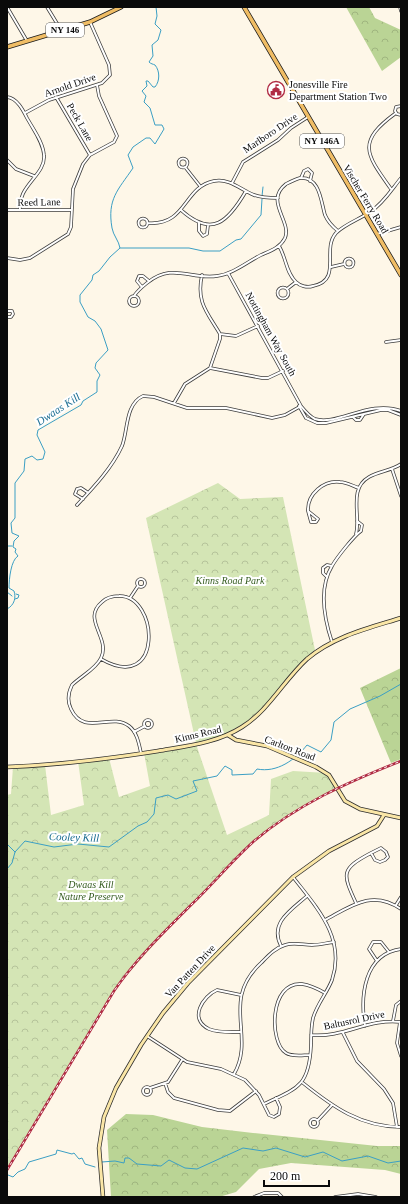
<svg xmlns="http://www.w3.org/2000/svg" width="408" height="1204" font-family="'Times New Roman',serif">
<defs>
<pattern id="forest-crowns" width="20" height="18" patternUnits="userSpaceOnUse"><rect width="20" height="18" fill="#bad495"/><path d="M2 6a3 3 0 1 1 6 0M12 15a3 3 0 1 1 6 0" fill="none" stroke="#9fb57f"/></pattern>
<pattern id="park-crowns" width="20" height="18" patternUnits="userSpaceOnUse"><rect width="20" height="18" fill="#d4e5b5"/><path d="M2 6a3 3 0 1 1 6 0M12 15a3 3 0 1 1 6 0" fill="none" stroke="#b5c39a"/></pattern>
</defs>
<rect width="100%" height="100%" fill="#fef7e8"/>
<path fill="url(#forest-crowns)" d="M346 7H369L375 18 401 30V57L382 71Z
M401 668V759L391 763 360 688Z
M126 1114 153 1115 202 1127 253 1133 377 1146H401V1174L385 1170 291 1163 259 1169 236 1192 219 1197H111L107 1130Z"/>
<path fill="url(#park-crowns)" d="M218 483 240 499 283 497 315 650C299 663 287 680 274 696 253 721 228 736 196 743L146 518Z
M196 744 227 835 269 815 271 779 293 771 327 773 336 788 304 806 266 832 247 848 176 920 118 985 7 1169V795L11 794 13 767 45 765 51 815 84 805 78 761 109 758 119 797 150 786 144 753Z"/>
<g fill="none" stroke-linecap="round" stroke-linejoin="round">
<path stroke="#3b9fc4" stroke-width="1" d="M262 196 263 187
M120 248H189L203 251H220L236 240 241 239 261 215 262 199
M7 546H12
M7 592 12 596
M15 599 18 598 19 595 16 594
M7 609C15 605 16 597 14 591L9 588C9 579 11 560 18 556L15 552 16 549 13 547 14 541 19 536 12 533 11 523 15 518V483L24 471 25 459 32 456 37 460 43 459 45 452 37 435 38 430 81 405 83 401 97 392V381L100 375 95 368 96 363 108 350 101 329 95 321 88 317 80 302V295L92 280 93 275 99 271 110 257 120 248C119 241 113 235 112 228 107 199 118 190 133 168L128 155 133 147 146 138H150L155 144 164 129 162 125H155L150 108 144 102 146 96 142 91 147 86 146 81H148L153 87H155C160 81 160 71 155 65 153 64 151 64 149 62L153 56 152 45 158 40 161 30 155 24 157 16 156 7
M7 844 15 852
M7 869 12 863 15 852 25 841 54 847 78 844 109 847 138 826 147 822 154 814 156 798 168 795 176 799 197 791 193 781 217 776 225 766 232 770V775L253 774 257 769C277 773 295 760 307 745L321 752 331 740 334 722 350 709 380 696 401 684
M102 1162 115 1161 124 1163 125 1158H129L137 1164 161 1166 169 1160 185 1168 197 1169 243 1148 263 1151 276 1148 305 1157 323 1152 342 1161 368 1156 388 1163 401 1161
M8 1175 13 1177 18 1172 25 1169 29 1162 56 1154 57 1150 72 1154 74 1153 79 1159 82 1158 85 1164 95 1167"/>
<g stroke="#3d3d3d" stroke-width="3.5">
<path id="street" d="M7 7 27 41
M47 7 61 30
M400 7 401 11
M7 97C17 98 23 110 27 118 33 129 43 142 44 155 46 175 17 186 20 210
M56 97 90 155
M401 106 396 107 395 111 397 114 401 115
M25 113 49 100 102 83 110 75 109 65 90 22
M178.5 163a4.5 4.5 0 1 1 9 0a4.5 4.5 0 1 1-9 0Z
M7 160 16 169 34 176
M185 167 200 186
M301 178 304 171 308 169 312 173 310 181
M232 183 243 162 278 140 291 128 308 117
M391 189C366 154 356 142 396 113
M7 210H71
M181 210C212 238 228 222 246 191
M138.5 223a4.5 4.5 0 1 1 9 0a4.5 4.5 0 1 1-9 0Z
M148 223C187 226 183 187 214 181 230 178 241 190 254 195 262 198 270 198 278 198
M199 223V231L203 236 207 234 208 225
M377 234 401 227
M279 246C286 257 286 273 296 282 300 286 307 288 313 286 343 280 321 250 336 233 345 224 360 219 370 212 383 204 392 189 401 178
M7 258 20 260 30 258 68 234 71 227 73 189 83 164 90 155 114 142 117 136 99 96 97 85
M344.5 263a4.5 4.5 0 1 1 9 0a4.5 4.5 0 1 1-9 0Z
M331 267 344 264
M228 273 301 406C305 411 309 416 315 419 337 426 370 399 401 411
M142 287 137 281 139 276H143L149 281
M277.5 293a5.5 5.5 0 1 1 11 0a5.5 5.5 0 1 1-11 0Z
M287 289 296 282
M134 296C138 290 142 287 147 283 173 262 190 280 217 276 233 274 247 262 261 255 270 251 280 248 285 238 292 221 264 201 286 184 290 182 296 179 300 178 320 176 321 202 325 215 328 222 333 227 338 231
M129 301a5 5 0 1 1 10 0a5 5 0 1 1-10 0Z
M7 311H12L13 314 11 317H7
M220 334 236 336 258 326
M386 342 401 340
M210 368 262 378H268L283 371
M174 403 185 384 210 368 220 339V334C207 312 196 302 202 275
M299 406 306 418 317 423H326L381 410H388L401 415
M353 417 356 420H360L364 414
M392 469 401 496
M83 499 75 494 77 489 81 488 87 492
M77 505C93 488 112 468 122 446 128 431 125 404 143 396L154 397 187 408H226L272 418 285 415 301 406
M308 511C307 494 324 480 340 482 346 482 353 486 359 488
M308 511 318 519 316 522H311Z
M356 534C361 515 348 489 369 477 379 471 391 471 401 464
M332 566C318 589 324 618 332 642
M326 576 323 573V568L327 565 332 566C337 557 354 536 361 531L362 525 357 521
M137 583a4 4 0 1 1 8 0a4 4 0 1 1-8 0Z
M130 598 138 586
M101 659C164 695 159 595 119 596 112 596 107 597 102 602 81 619 111 638 101 658 96 669 81 676 72 685 68 693 67 701 71 709 84 737 111 712 129 726 137 732 139 744 141 753
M144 724a4 4 0 1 1 8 0a4 4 0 1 1-8 0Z
M134 732 145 726
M381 848 386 852 388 857 385 860 380 862 375 860 371 853Z
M356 903C342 873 341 869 371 853
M396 905 401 897
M325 920C351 906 372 889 401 909
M281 946C269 923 291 910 307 896
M377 961 369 949 373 942H381L389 952
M393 1021 396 1005 401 1001
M400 1022 397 1043 401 1056
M365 1026C360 996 364 954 401 949
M240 1032C230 1032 219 1033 209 1029 188 1019 203 996 217 990L241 995
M343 1033 357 1061 384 1089 393 1103 397 1127
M311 1035C344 1038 369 1018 401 1022
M147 1036 187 1062 221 1069 245 1080 259 1095 269 1115 274 1117 279 1114 280 1107 276 1098
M310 1055C303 1055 292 1057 286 1053 269 1043 269 981 302 984 310 985 318 989 325 993
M234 1074C256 1036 220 1001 261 963 268 956 275 948 285 945 294 942 303 945 312 945 320 945 326 943 334 942
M165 1083 168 1092 174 1098 218 1110 230 1111 256 1091
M303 1083C333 1107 361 1127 401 1127
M143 1091a4 4 0 1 1 8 0a4 4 0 1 1-8 0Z
M150 1088 168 1082 182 1060
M264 1104C298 1088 309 1086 311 1046 311 1037 311 1027 313 1018 317 1004 327 993 332 980 346 938 317 908 293 877
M310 1123a4 4 0 1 1 8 0a4 4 0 1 1-8 0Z
M318 1120 332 1105
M254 1197 264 1193H278L282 1197
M335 1197 358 1194 376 1197"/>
</g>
<g stroke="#2c2c2c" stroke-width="4.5">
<path id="secondary" d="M228 735 236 740 267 746 316 767 329 775 345 801 360 809 401 818
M7 767C58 765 108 759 158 751 187 746 217 743 242 727 269 710 284 680 307 659 334 636 369 628 401 618
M103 1197 99 1148 104 1117 116 1088 141 1045 163 1013 188 983 293 877 329 851 377 826 384 815"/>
</g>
<g stroke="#1b1b1b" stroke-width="5">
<path id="primary" d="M244 7 401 275
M7 47 90 22 121 7"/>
</g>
<use href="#street" stroke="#fff" stroke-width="2"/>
<use href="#secondary" stroke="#fae6a6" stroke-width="3"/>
<use href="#primary" stroke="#f0bd65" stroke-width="3.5"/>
<g stroke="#b02b43" stroke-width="2.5">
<path id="rail" d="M7 1170 114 991C136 959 164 932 191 905 212 885 231 862 253 842 296 805 348 782 401 761"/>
</g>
<use href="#rail" stroke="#fff" stroke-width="1" stroke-dasharray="3" stroke-linecap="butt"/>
</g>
<defs>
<g id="civic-ring" transform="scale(0.9)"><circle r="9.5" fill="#fff" stroke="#b02b43" stroke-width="1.5"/><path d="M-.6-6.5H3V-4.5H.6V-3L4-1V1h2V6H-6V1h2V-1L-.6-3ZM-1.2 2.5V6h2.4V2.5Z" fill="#b02b43"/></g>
</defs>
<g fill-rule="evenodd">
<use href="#civic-ring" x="276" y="90"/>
</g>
<g text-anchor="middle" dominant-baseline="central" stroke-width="4" stroke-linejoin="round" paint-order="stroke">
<g fill="#fff" stroke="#545454" stroke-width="1">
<rect x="46" y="23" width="38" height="14" rx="3"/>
<rect x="300" y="134" width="44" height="14" rx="3"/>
</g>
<g font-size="9" font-weight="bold" fill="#0a0a0a">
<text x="65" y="30">NY 146</text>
<text x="322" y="141">NY 146A</text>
</g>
<g font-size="10" fill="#0a0a0a" stroke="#fff" text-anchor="start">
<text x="289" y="84">Jonesville Fire<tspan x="289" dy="12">Department Station Two</tspan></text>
</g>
<g font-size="10" fill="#0a0a0a" stroke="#fff">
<text transform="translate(70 85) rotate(-19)">Arnold Drive</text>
<text transform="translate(80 122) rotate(60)">Peck Lane</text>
<text transform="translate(270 133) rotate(-34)">Marlboro Drive</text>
<text transform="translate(366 199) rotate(59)">Vischer Ferry Road</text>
<text transform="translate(39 202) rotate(-1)">Reed Lane</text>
<text transform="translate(271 334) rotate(61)">Nottingham Way South</text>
<text transform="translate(198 734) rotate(-13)">Kinns Road</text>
<text transform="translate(290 748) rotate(21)">Carlton Road</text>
<text transform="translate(190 971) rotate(-47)">Van Patten Drive</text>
<text transform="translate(354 1020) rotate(-12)">Baltusrol Drive</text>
</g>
<g font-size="10" font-style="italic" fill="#345c1f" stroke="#fff">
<text x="230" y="580">Kinns Road Park</text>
<text x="91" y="884">Dwaas Kill<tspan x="91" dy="12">Nature Preserve</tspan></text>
</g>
<g font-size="11" font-style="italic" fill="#1c6e92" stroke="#fff">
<text transform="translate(58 409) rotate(-33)">Dwaas Kill</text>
<text transform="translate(74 837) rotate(2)">Cooley Kill</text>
</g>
</g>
<rect width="408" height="1204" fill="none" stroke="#0a0a0a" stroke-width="16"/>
<path d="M264 1180v6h65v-6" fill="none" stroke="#0a0a0a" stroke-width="2"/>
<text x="270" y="1180" font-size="12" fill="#0a0a0a" stroke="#ffffff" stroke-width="3" paint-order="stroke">200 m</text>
</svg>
